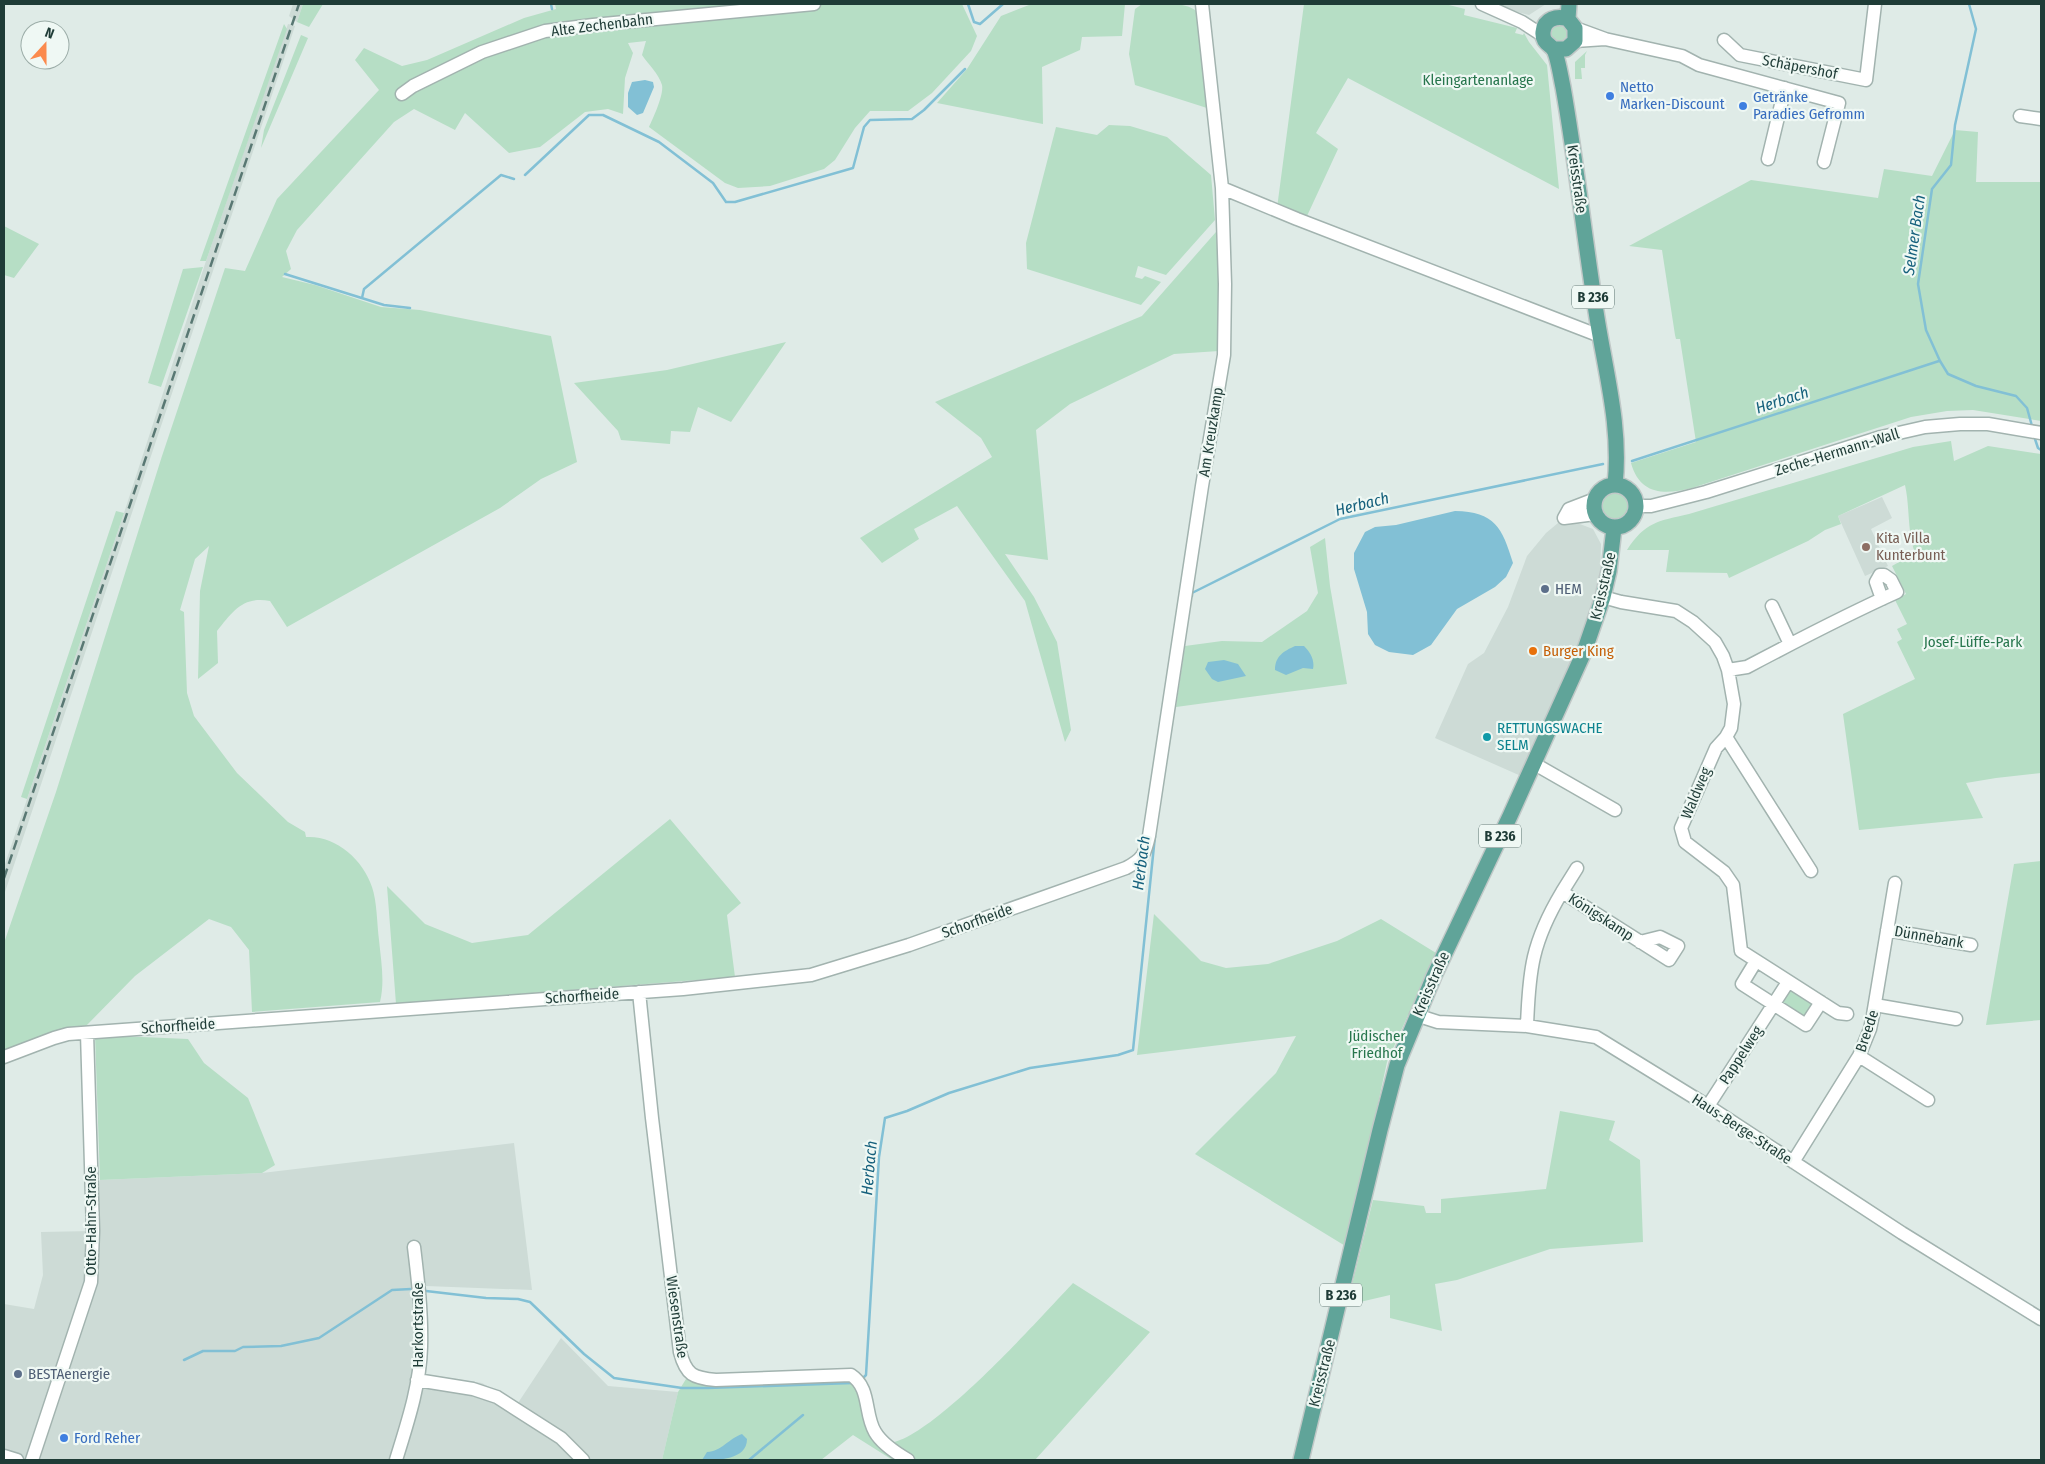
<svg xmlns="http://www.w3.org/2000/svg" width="2045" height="1464" font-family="'Fira Sans Condensed',sans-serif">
<rect width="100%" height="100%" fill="#dfebe7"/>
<path fill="#cddbd6" d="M293 4H303L297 22 289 16Z
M1494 4H1546L1529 15 1503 8Z
M288 24 295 26 4 895V867L124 513 206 261Z
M1882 497 1892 518 1871 529 1888 566 1865 576 1838 516Z
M1564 518 1593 529 1601 544 1600 581 1577 653 1521 776 1435 738 1468 664 1484 653 1508 607 1527 556 1546 533Z
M514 1143 532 1290 426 1286 424 1374 482 1383 518 1403 561 1338 608 1386 678 1392 662 1460H4V1304L34 1309 43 1275 41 1232 93 1231 92 1194 100 1180 262 1173Z"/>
<path fill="#b6dec5" d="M303 4H323L309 27 297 22Z
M555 4H962L977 36 971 51 932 93 908 111H870L855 128 835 160 824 169 770 186 738 188 725 183 649 127C653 118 664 95 662 85 659 74 648 64 642 55L646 41 628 43 633 53 625 78 623 114 608 109 585 112 540 147 509 153 465 113 455 130 414 109 394 122 297 230 286 251 291 269 282 277 315 285 381 307 420 310 551 336 577 462 541 479 500 508 287 627 270 601C243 596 233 611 217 631L218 663 198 679 200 591 209 546 195 559 180 610 184 612 187 693 194 716 237 773 288 822 305 832 306 837C335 835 363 859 372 887 377 901 377 924 379 940 381 961 385 981 380 1002L252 1012 249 950 231 927 209 919 135 976 86 1026 62 1030 4 1051V943L56 792 162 456 225 268 245 271 277 199 379 90 355 60 364 48 402 66 427 60 524 18 556 9Z
M1125 4 1122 36 1082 37 1080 50 1042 67 1043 124 937 103 967 69 1001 16 1029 5Z
M1142 4C1161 4 1187 0 1200 14L1207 108 1135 85 1129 54 1135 9Z
M1304 4H1445L1465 9 1464 15 1517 28 1515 33 1523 35 1524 33 1529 42 1547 65 1559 189 1348 78 1316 133 1338 149 1307 216 1277 208Z
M284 24 287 29 206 261H200Z
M1559 25 1567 29 1568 35 1561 42 1554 41 1551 34 1553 28Z
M301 35 308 38 261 148 264 130Z
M1587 51 1585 55V68H1581L1582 79H1575V62Z
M1109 125 1130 126 1167 137 1211 175 1215 220 1166 275 1138 266 1135 277 1142 279 1145 276 1161 282 1141 305 1027 269 1026 243 1056 127 1097 135Z
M1955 130 1978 132 1976 182H2041V421L1973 410 1947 411 1911 417 1692 488C1664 495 1640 495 1631 463L1696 442 1680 339H1676L1675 335 1662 250 1629 246 1751 180 1878 198 1884 169 1932 176Z
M4 226 39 244 14 278 4 275Z
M1216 232 1220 283 1219 351 1174 354 1070 404 1036 430 1048 560 1005 554 1034 597 1057 642 1071 730 1065 742 1025 601 957 506 914 529 919 539 882 563 860 538 992 457 981 438 935 402 1142 316Z
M203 267 161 387 148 383 183 269Z
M786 342 731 422 698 407 690 432 671 431 670 444 621 440 618 431 574 383 667 370Z
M1951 441 1954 461 1988 446 2041 454V773L1996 778 1966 783 1983 818 1859 830 1843 714 1915 679 1897 642 1902 639 1897 629 1907 624 1895 600 1906 594 1892 566 1915 553C1907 531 1910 507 1905 485L1838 516 1841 524 1825 530 1808 541 1729 578 1727 573 1666 572 1669 550H1627C1645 522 1658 521 1689 514L1913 447Z
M1600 506a16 16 0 1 1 32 0a16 16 0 1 1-32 0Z
M116 511 124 513 27 799 21 797Z
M1325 538 1330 586 1347 684 1176 707 1185 646 1222 641 1262 642 1307 611 1318 593 1310 547Z
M670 819 741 903 727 915 735 977 396 1004 387 886 425 924 472 943 528 935Z
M2041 861V1020L1986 1025 2014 864Z
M1154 914 1201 961 1226 968 1268 964 1337 941 1381 919 1436 953 1387 1062 1347 1247 1195 1154 1276 1073 1296 1036 1137 1055Z
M1789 989 1814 1003 1804 1019 1781 1002Z
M95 1035 188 1039 204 1063 248 1098 275 1165 262 1173 100 1180Z
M1560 1111 1615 1121 1609 1140 1640 1160 1643 1242 1550 1249 1457 1280 1435 1284 1442 1331 1390 1318V1295L1347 1305 1373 1200 1424 1206 1426 1213H1441V1199L1546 1189Z
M1073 1283 1150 1332 1035 1460H890L891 1459 853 1435 821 1460H662L678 1392 686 1379 706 1385 844 1378 857 1383 867 1422 889 1443C932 1439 1041 1317 1073 1283Z"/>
<path fill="#82c0d5" d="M645 80 653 82 654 87 643 113 637 115 628 107V93L632 82Z
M1455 511C1495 512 1502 527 1513 563L1506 577 1495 587 1457 609 1431 645 1413 655 1389 652 1375 645 1368 634 1367 612 1354 569V553L1365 532 1375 527 1396 525Z
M1295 646H1304C1310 652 1315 660 1313 669L1303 668 1286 675 1275 670C1275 656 1284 651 1295 646Z
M1224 660 1238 664 1246 676 1218 682 1212 679 1205 669 1208 662Z
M742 1434 747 1439C747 1460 718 1460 702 1460L707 1452C722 1451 728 1439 742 1434Z"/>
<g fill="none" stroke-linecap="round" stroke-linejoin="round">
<path stroke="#82c0d5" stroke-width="2.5" d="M551 4 552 9
M968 4 974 22 980 24 1003 4
M1969 4 1976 29 1955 125 1951 165 1932 189 1918 284 1926 330 1940 361 1948 374 1976 386 2016 396 2027 408 2032 426
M525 175 589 115H603L659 142 713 183 726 202H735L853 168 864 127 870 120 912 119 924 110 965 69
M285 274 384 305 410 308
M362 298 364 289 501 175 514 179
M2034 436 2038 448 2041 450
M1632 461 1939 361
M1192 596V593L1340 519 1603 464
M426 1291 486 1298 518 1299 530 1302 584 1354 614 1378 682 1388H708L852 1383
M184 1360 203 1351H235L243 1347 281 1346 319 1338 392 1290 411 1289
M862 1379 866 1375 879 1157 885 1118 907 1111 949 1093 1030 1068 1118 1055 1133 1050 1155 836
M749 1460 803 1415"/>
<g stroke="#a2b3af" stroke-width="15">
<path id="minor" d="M1482 4 1522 22 1542 35
M1605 39 1682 56 1699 65 1839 103 1824 162
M1724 40 1740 55 1866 80 1875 4
M1575 41 1605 39 1575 28
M402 94 413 86 482 52 545 31 593 25 814 4
M2020 116 2041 119
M1768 159 1785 88
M1222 188 1297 219 1600 336
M1636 506H1651L1706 492 1881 437 1925 427 1960 424H1988L2041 433
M1564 518 1569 509 1595 499
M1564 518 1595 514
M1603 597 1621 602 1676 611 1693 622 1715 642 1723 656 1728 670 1734 704 1731 728 1726 737 1716 748 1681 828 1685 842 1724 872 1733 885 1741 951 1838 1013 1847 1014
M1772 606 1790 644
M1728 670 1747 667C1796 641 1846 615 1897 592L1891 580 1884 575H1880L1876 582 1882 599
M1726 737 1811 871
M1533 763 1615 810
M1562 892 1577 868
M1887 930 1971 945
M1756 961 1742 984 1806 1025 1821 1002
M639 992 652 1118 680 1352C686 1375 693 1378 716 1380L851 1375C871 1388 864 1414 875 1432 882 1444 896 1453 908 1460
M1875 1005 1956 1019
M1416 1015 1438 1022 1527 1026 1596 1037 1708 1106 1902 1233 2041 1319
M1527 1026C1529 970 1532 942 1562 892L1669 960 1678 946 1660 937 1640 942
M1859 1056 1928 1100
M4 1057 54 1038 68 1034 683 989 811 975 909 945 1126 868C1143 859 1145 854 1149 836L1202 486 1224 355 1225 284 1222 188 1202 4
M1708 1106 1788 982
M1793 1162 1859 1056 1870 1029 1873 1015 1895 883
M417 1380 473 1389 497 1397 561 1438 583 1460
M4 1456 17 1460
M32 1460 91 1282 93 1231 87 1033
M396 1460C407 1424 420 1386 421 1347 422 1314 418 1280 414 1247"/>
</g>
<g stroke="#c0c8c7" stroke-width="18">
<path id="major" d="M1568 19 1569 4
M1553 49H1566L1575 41V28L1568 19C1557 15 1544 19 1543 32 1542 43 1550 44 1554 50 1558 58 1561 78 1563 87 1577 166 1585 245 1598 324 1607 378 1621 430 1615 485
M1594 506a21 21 0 1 1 42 0a21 21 0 1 1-42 0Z
M1301 1460 1380 1130 1397 1065 1434 976 1510 816 1584 652 1603 597 1609 571 1614 528"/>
</g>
<use href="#minor" stroke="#fff" stroke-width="12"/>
<use href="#major" stroke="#60a499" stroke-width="15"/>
<path stroke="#597873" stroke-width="2.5" stroke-dasharray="10 5" stroke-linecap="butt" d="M4 878 299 4"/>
</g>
<g fill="#3f7fe0" stroke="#eff8f4" stroke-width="2">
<circle cx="1610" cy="96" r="5"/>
<circle cx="1743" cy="106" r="5"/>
<circle cx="64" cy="1438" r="5"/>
</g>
<circle fill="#8d6e63" stroke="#eff8f4" stroke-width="2" cx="1866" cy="547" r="5"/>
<g fill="#5c6f8a" stroke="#eff8f4" stroke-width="2">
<circle cx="1545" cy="589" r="5"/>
<circle cx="18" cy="1374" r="5"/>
</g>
<circle fill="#e8710a" stroke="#eff8f4" stroke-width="2" cx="1533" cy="651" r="5"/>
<circle fill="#0f9aa8" stroke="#eff8f4" stroke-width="2" cx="1487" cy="737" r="5"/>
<g text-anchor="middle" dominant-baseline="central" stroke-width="4.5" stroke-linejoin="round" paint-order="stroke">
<g fill="#eff8f4" stroke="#5d7470" stroke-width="1">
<rect x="1572" y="285.5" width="42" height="23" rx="4"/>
<rect x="1479" y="824.5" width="42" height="23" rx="4"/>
<rect x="1320" y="1283.5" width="42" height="23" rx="4"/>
</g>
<g font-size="14" font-weight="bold" fill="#1f3c37">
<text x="1593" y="297">B 236</text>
<text x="1500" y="836">B 236</text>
<text x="1341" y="1295">B 236</text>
</g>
<g font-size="15" fill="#1f3c37" stroke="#eff8f4">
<text transform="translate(602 25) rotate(-7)">Alte Zechenbahn</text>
<text transform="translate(1800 67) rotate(11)">Schäpershof</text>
<text transform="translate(1577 179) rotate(82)">Kreisstraße</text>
<text transform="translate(1211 432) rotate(-81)">Am Kreuzkamp</text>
<text transform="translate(1837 452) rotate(-17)">Zeche-Hermann-Wall</text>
<text transform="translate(1603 586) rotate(-77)">Kreisstraße</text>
<text transform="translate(1696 793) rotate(-67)">Waldweg</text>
<text transform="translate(1601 917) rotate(33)">Königskamp</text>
<text transform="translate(977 921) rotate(-20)">Schorfheide</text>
<text transform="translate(1929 937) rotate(10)">Dünnebank</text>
<text transform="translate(1431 984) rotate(-66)">Kreisstraße</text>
<text transform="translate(582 996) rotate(-4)">Schorfheide</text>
<text transform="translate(178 1026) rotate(-4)">Schorfheide</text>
<text transform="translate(1867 1031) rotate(-72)">Breede</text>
<text transform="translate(1741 1055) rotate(-57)">Pappelweg</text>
<text transform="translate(1742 1129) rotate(33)">Haus-Berge-Straße</text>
<text transform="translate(91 1221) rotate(-90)">Otto-Hahn-Straße</text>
<text transform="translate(677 1317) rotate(82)">Wiesenstraße</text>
<text transform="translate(418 1325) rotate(-90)">Harkortstraße</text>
<text transform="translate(1322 1373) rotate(-76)">Kreisstraße</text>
</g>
<g font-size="15" fill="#27764d" stroke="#eff8f4">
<text x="1478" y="80">Kleingartenanlage</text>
<text x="1973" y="642">Josef-Lüffe-Park</text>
<text x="1377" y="1036">Jüdischer<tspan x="1377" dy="17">Friedhof</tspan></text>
</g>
<g font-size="15" fill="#366cbe" stroke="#eff8f4" text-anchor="start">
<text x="1620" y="87">Netto<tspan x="1620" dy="17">Marken-Discount</tspan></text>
<text x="1753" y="97">Getränke<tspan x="1753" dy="17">Paradies Gefromm</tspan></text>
<text x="74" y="1438">Ford Reher</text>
</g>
<g font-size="15" fill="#785e54" stroke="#eff8f4" text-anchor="start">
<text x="1876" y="538">Kita Villa<tspan x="1876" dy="17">Kunterbunt</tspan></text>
</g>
<g font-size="15" fill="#4e5e75" stroke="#eff8f4" text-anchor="start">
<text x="1555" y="589">HEM</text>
<text x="28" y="1374">BESTAenergie</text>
</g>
<g font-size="15" fill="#c56008" stroke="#eff8f4" text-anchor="start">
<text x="1543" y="651">Burger King</text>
</g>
<g font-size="15" fill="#0d838f" stroke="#eff8f4" text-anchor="start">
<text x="1497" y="728">RETTUNGSWACHE<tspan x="1497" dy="17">SELM</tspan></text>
</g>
<g font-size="16" font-style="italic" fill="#15607c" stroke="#eff8f4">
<text transform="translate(1914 235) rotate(-82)">Selmer Bach</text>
<text transform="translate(1782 400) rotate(-18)">Herbach</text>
<text transform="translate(1362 504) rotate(-14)">Herbach</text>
<text transform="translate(1141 863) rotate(-83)">Herbach</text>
<text transform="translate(869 1168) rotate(-85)">Herbach</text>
</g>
</g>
<rect width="2045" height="1464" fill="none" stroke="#1f3c37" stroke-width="10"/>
<g transform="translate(45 45) rotate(21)"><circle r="24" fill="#eff8f4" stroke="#9cada8"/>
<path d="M0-4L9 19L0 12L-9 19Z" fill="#fb8a4d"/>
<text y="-8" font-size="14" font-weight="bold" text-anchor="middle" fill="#1f3c37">N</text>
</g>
</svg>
